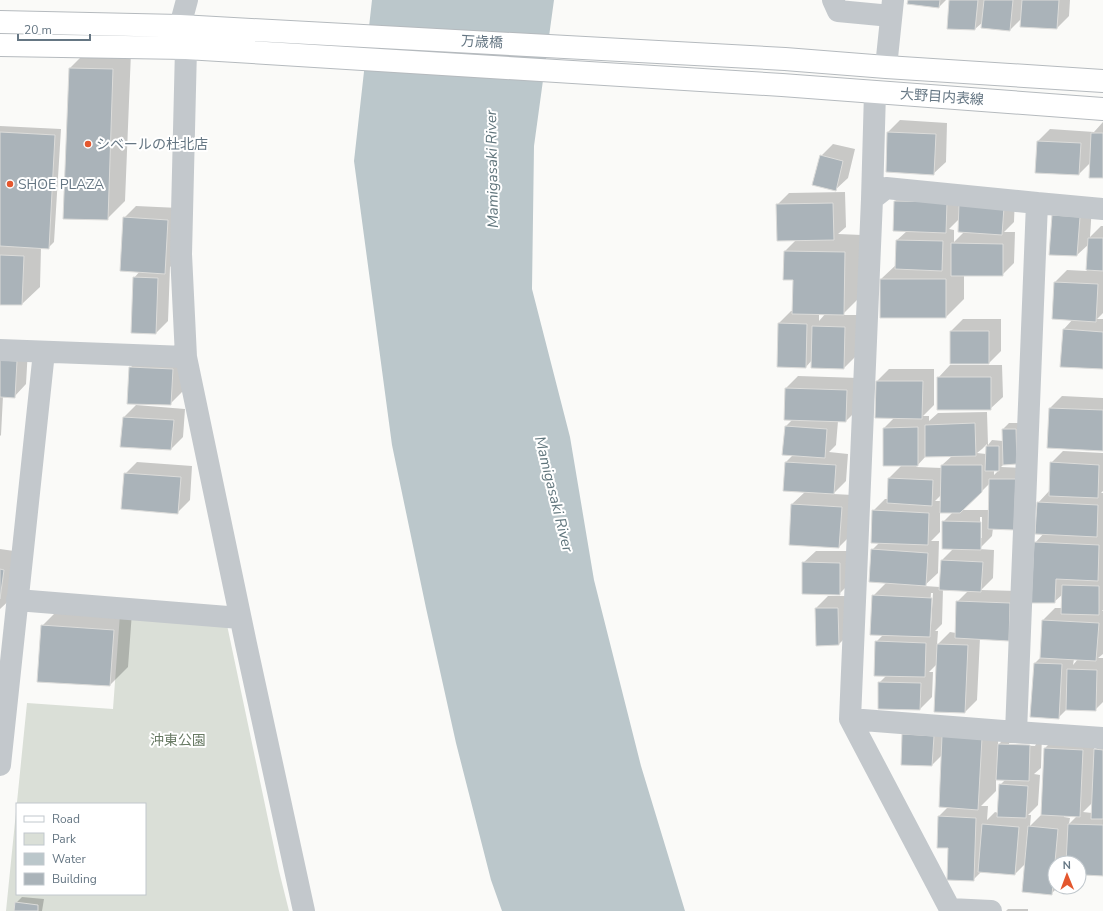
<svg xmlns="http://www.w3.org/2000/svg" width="1103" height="911" font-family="'Nunito Sans','Noto Sans JP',sans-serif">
<rect width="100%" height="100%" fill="#fafaf8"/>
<path fill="#dadfd7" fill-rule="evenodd" d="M120 614 227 625 279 871 289 911H6L27 703 113 709ZM17 804H145V894H17Z"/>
<path fill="#bbc7cb" d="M372 0H554L534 146 532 289 570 437 594 580 641 766 685 911H502L491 880 456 743 426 608 392 445 354 161Z"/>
<path fill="#0003" fill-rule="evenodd" d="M909 0H946L939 7Z
M950 0H1070L1069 16 1057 28 1022 18 1010 30 983 22 975 29Z
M88 50 131 52 125 201 107 219 70 68Z
M900 120 947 123 946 162 933 174 888 132Z
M1103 122V177L1091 162 1079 174 1036 172 1038 141 1050 129 1094 132Z
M0 126 61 129 54 242 48 248 41 247 40 287 22 304H0Z
M833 144 855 149 848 178 835 190 821 156Z
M907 189 1015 195 1014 222 1004 232H1015L1014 263 1002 275H964V299L946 317 881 279 897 264V240L907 231 895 201ZM959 219 964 232 954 242V230L949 229Z
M845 192 846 227 838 234 862 235 861 296 842 315H857L856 356 844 368 812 360 806 367 778 324 791 311H793L794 279 784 252 797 239 777 205 789 193ZM819 313H826L819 321Z
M136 206 179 208 176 261 170 267 168 321 156 333 134 278 140 271 124 218Z
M1092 206 1090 237 1101 226H1103V313L1097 319H1103V368L1064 329 1073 319 1055 282 1067 270 1087 271 1089 244 1077 255 1053 216Z
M963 319H1001V351L989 363 951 331Z
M0 348 28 349 26 384 14 397 3 396 1 435 0 436Z
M142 356 184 357 182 392 170 404 130 368Z
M950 365H1002L1003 397 990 409 938 378Z
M889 369H934V405L923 416H929V421L938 413 987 412 988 445 992 440 1003 441V429L1009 423H1022V458L1004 464 1001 467 1027 468 993 528 992 536 979 549 994 550 993 578 981 590 1022 591 1020 628 980 638 977 700 965 712 937 664 929 672H933L932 697 920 709 879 708V683L887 675 876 642 884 634 873 596 887 582 872 550 880 542 873 511 885 499H888L889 478 902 465 884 428 895 417H876L877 381ZM987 444 986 454 977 453 982 449ZM926 456H952L942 465V468L916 467ZM994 470H999L994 475ZM990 483 989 510H962L981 492ZM942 494V501H935ZM940 512H953L943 522 954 548 942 560 940 587 924 586 938 573 939 541H931L940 532ZM980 517H982V538H980ZM943 589 969 590 957 602 956 633 950 632 937 645 938 631H935L942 624ZM931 593H933L931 625H929Z
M798 376 859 378 858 409 846 421H838L836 445 829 452 848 454 846 481 833 494 853 495 851 535 839 547 792 504 805 492 786 462 794 454 786 426 793 419 786 388Z
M1062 396 1103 398V450L1048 447 1050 408Z
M136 405 185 409 183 437 171 449 121 446 124 417Z
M1063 451 1103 453V491L1101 493H1103V610L1102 611H1103V654L1098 658H1103V702L1095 710 1067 709 1058 718 1035 663 1041 657 1043 620 1055 608H1062L1063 594 1054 602 1035 543 1044 533 1038 503 1050 490 1051 463ZM1074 659H1078L1073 665Z
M137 462 192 466 190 500 178 512 125 474Z
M0 549 21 552 16 594 0 609Z
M816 551H852L851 582 839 594 803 563Z
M828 596H850L851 632 839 644 816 608Z
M60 608 132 612 128 667 110 685 42 626Z
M999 720 998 745 1011 732 1042 733 1041 768 1034 774 1040 775 1038 805 1028 815H1031L1030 826 1041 815 1045 748 1057 736 1094 738V751L1103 742V875L1085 867 1079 866V863H1067V859H1066L1065 863H1055V887H1058L1051 894 1026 863 1015 874 982 871 973 880 949 848 939 816 948 807 942 755 932 765 902 764 903 735ZM1009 743 1036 744 1035 746 1009 745ZM996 779H1006L1000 785 998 813 995 812 987 820 988 806H981L996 791ZM1093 802 1092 813 1083 812ZM1064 815 1077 816 1069 824 1070 818 1064 817Z
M22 897 44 899 42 911H15L16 903Z
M1008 909H1028V911H1006Z"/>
<path fill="#aab3b9" stroke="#dcdcda" d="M908 0H940L939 8 907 4Z
M949 0H978L975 30 947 29Z
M984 0H1013L1010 31 981 28Z
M1022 0H1059L1057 29 1020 27Z
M69 68 113 69 108 220 63 219Z
M0 132 55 135 49 249 0 246Z
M887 132 936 134 934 175 886 172Z
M1091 133H1103V178H1089Z
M1037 141 1081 143 1079 175 1035 173Z
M820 155 843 161 836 191 812 185Z
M894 201 947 202 946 233 893 231Z
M833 203 834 240 777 241 776 204Z
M959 204 1004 207 1002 235 958 232Z
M1052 215 1080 217 1077 256 1049 255Z
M123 217 168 220 165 274 120 271Z
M1088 238H1103V271L1086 270Z
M896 240 943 241 942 271 895 269Z
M951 243 1003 244V276H951Z
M784 251 845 252 844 315 792 314 793 280H783Z
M0 255 24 256 22 305H0Z
M133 277 158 278 156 334 131 333Z
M880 279H946V318H880Z
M1054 282 1098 284 1096 322 1052 319Z
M778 323 807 324 806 368 777 367Z
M812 326 845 327 844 369 811 368Z
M1063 329 1103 332V369L1060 367Z
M950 331H989V364H950Z
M0 360 17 361 15 398 0 397Z
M129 367 173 369 171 405 127 404Z
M937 377H991V410H937Z
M876 381H923L922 419 875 418Z
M785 388 847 390 846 422 784 420Z
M1049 408 1103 410V451L1047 448Z
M123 417 174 420 171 450 120 447Z
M975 423 976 456 925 457V425Z
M785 426 827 429 825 458 782 455Z
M918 427V466H883V428Z
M1002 429H1016L1017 464 1003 465Z
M986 446H999V471H985Z
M785 462 836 465 834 494 783 491Z
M1050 462 1099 465 1098 498 1049 496Z
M941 465H982V492L960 513H940Z
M124 473 181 477 178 514 121 509Z
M888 478 933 480 932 506 887 503Z
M989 479H1016L1014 530 988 529Z
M1037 502 1098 505 1097 537 1035 534Z
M791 504 842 507 839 548 789 545Z
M872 510 929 513 928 545 871 543Z
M942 521 981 522V550L942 549Z
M1034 542 1099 545 1098 581 1056 579 1055 603H1031Z
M871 549 928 553 926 586 869 582Z
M941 560 983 562 981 592 939 590Z
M802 562 840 563V595L802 594Z
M0 569 4 570 0 599Z
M1062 585 1099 586V615L1061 614Z
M872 595 932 598 930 637 870 635Z
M956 601 1010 603 1009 641 955 638Z
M815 608H838L839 645 816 646Z
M1042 620 1099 623 1096 661 1040 658Z
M41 625 114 630 110 686 37 682Z
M875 641 926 643 925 677 874 676Z
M937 644 968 645 965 713 934 712Z
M1034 663 1062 664 1059 719 1030 717Z
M1067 669 1097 670 1096 711 1066 710Z
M878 682 921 683 920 710 878 709Z
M902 734 934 736 932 766 901 765Z
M942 736 982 738 978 810 939 807Z
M998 744 1030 745 1029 781 996 780Z
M1044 748 1083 750 1080 817 1041 815Z
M1094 749 1103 750V819H1091Z
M999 784 1028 786 1026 818 997 817Z
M938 816 976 818 974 881 947 880 948 848H937Z
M982 824 1019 827 1015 875 978 872Z
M1068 824 1103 825V876L1084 875V868L1079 867V863H1066Z
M1028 826 1058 829 1052 895 1022 892Z
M15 902 38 905V911H14Z"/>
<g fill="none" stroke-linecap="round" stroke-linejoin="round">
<g stroke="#b5babe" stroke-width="24">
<path id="major" d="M0 22 180 26 785 59 886 67 1103 81
M0 45 186 48 782 85 1103 109"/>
</g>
<path stroke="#c3c8cc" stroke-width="22" d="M833 0 838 11 891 16
M180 26 187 0
M186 48 181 254 186 357 246 644 304 911
M886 67 893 0
M872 199 875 92
M1103 209 1037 203 1016 732 1103 738
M0 350 186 357
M17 600 240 618
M850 719 872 199 886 188 1037 203
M0 765 44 352
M991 911 950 909 850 719 1016 732"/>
<use href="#major" stroke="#fff" stroke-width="22"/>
</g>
<g fill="#e4572e" stroke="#fff" stroke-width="1.5">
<circle cx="88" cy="144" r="4"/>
<circle cx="10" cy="184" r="4"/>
</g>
<g text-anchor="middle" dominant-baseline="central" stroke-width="4" stroke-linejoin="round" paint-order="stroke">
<g font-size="14" fill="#657683" stroke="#fff">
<text transform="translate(482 42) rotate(3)">万歳橋</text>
<text transform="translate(942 97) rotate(4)">大野目内表線</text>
</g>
<g font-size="14" fill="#657683" stroke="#fff" text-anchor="start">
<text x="96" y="144">シベールの杜北店</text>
<text x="18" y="184">SHOE PLAZA</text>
</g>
<g font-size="14" fill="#687a64" stroke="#fff">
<text x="178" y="740">沖東公園</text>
</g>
<g font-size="15" font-style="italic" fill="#60757c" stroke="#fff">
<text transform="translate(492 169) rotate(-91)">Mamigasaki River</text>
<text transform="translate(554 494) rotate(76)">Mamigasaki River</text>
</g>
</g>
<rect x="16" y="803" width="130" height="92" fill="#ffffff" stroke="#c1c8cd"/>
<rect x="24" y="816" width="20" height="6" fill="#ffffff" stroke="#c1c8cd"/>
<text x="52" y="823" font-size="12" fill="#657683">Road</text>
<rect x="24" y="833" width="20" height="12" fill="#dadfd7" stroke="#c1c8cd"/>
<text x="52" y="843" font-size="12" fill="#657683">Park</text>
<rect x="24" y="853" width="20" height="12" fill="#bbc7cb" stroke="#c1c8cd"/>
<text x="52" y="863" font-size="12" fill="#657683">Water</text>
<rect x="24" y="873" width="20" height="12" fill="#aab3b9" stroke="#c1c8cd"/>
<text x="52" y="883" font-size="12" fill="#657683">Building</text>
<g transform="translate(1067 875) rotate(359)"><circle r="19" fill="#ffffff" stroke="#c1c8cd"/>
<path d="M0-3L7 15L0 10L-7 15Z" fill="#e4572e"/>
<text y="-6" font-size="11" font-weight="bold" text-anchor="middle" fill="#657683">N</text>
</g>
<path d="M18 34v6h72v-6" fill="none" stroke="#657683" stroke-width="2"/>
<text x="24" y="34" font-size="12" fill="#657683" stroke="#ffffff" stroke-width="3" paint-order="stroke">20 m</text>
</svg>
